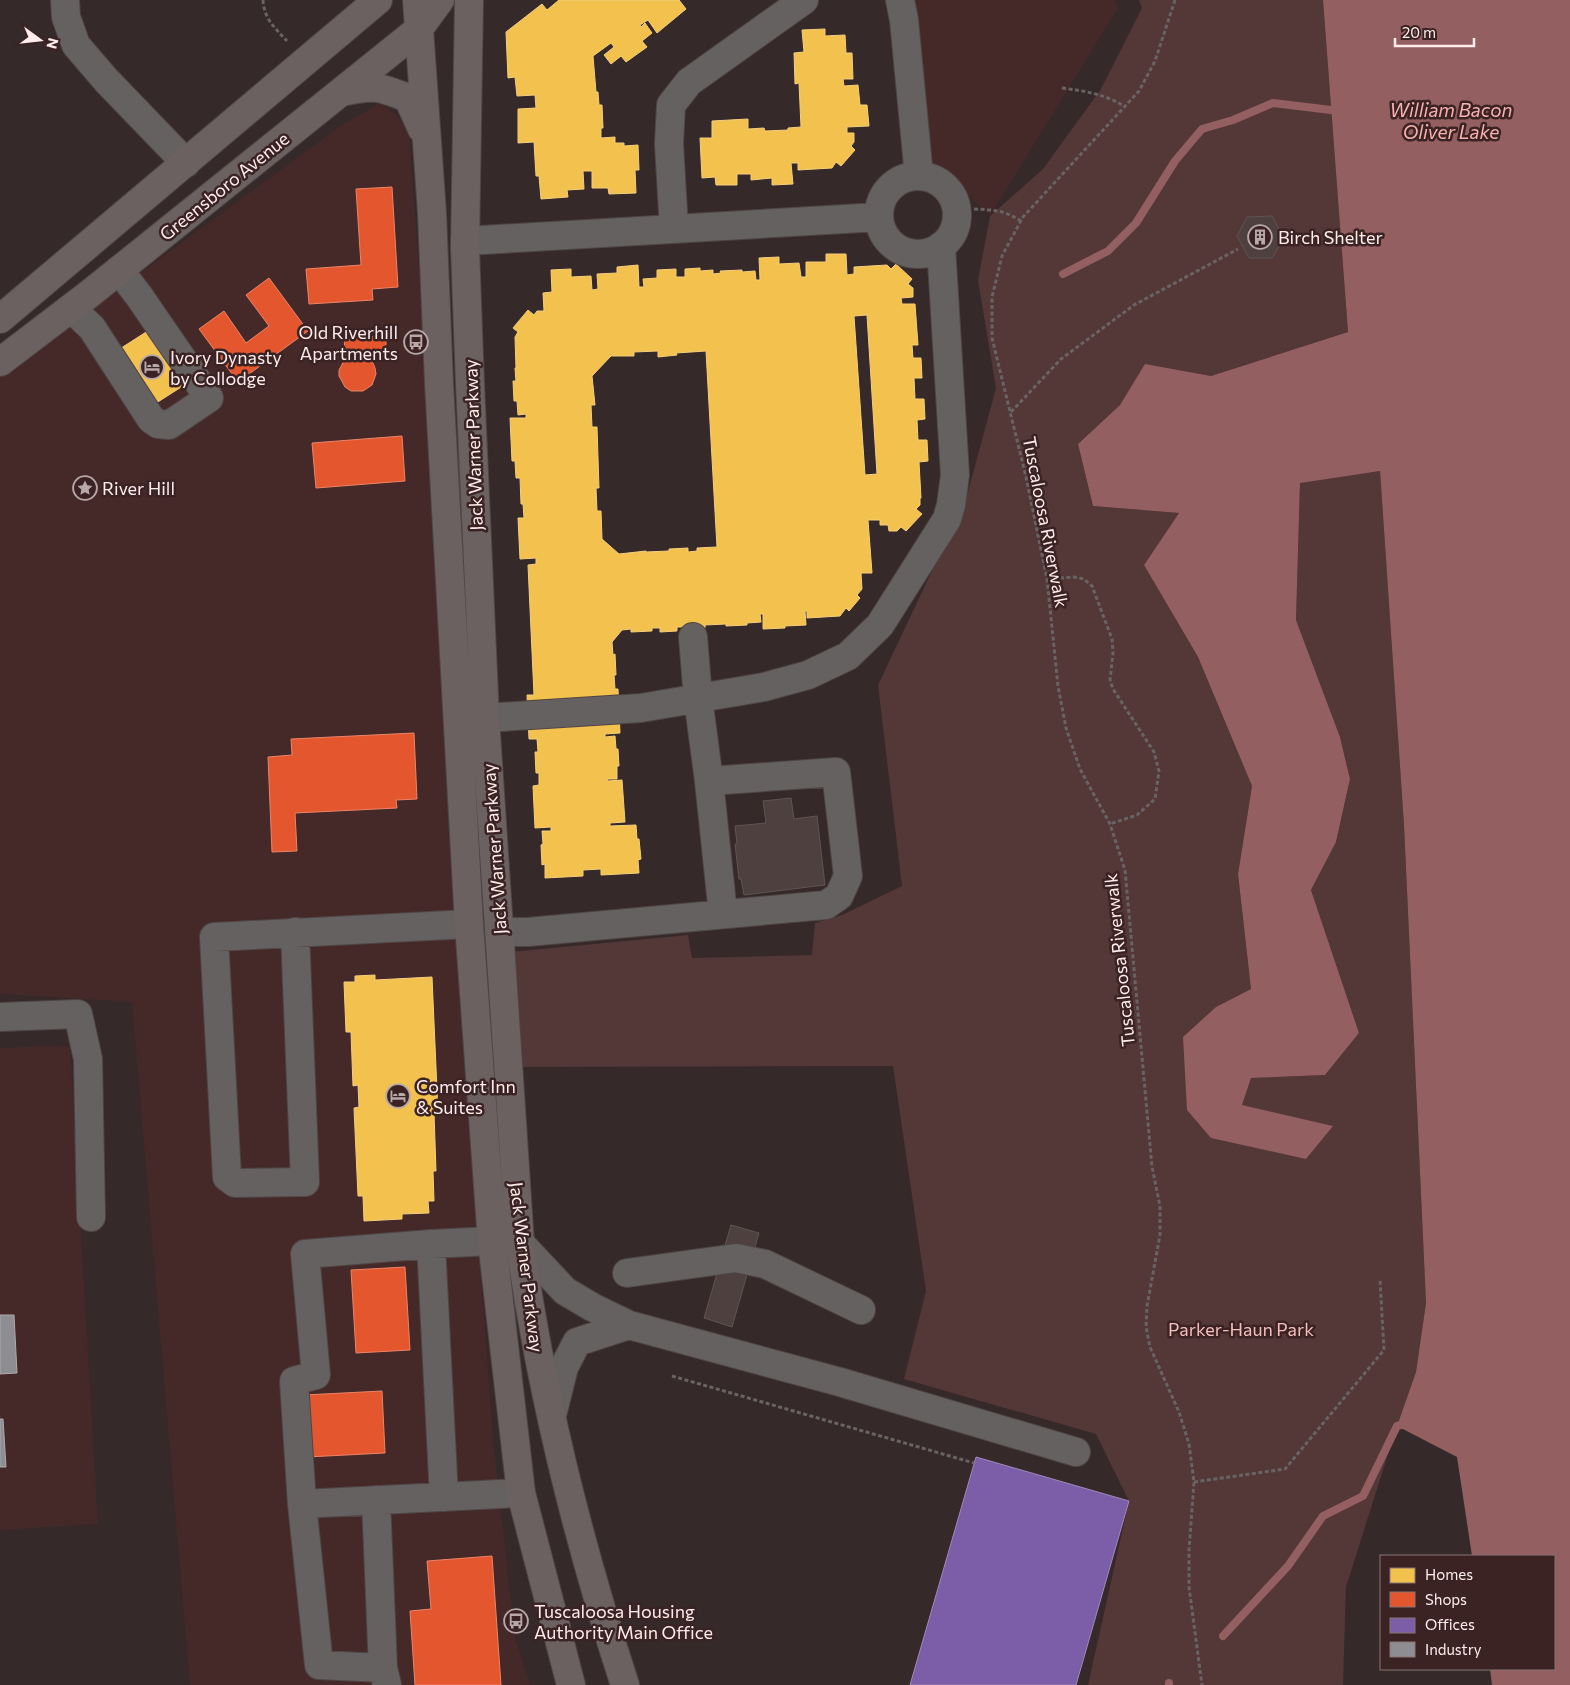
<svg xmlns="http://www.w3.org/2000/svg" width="1570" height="1685" font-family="Commissioner,sans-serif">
<rect width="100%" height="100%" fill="#352929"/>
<path fill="#452929" d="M884 0H1115L1118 8 990 216 924 154 899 49Z
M380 103 397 116 409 132 430 419 456 839 476 1211 494 1450 515 1638 530 1685H190L132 1002 0 994V376L342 125Z
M44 1046 70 1047 98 1524 0 1530V1048Z"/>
<path fill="#543737" d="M1139 0H1323L1348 332 1211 376 1146 365 1120 405 1078 444 1093 506 1179 513 1144 565 1198 657 1252 786 1238 874 1251 989 1216 1007 1187 1110 1306 1159 1332 1126 1241 1106 1251 1078 1325 1075 1359 1033 1311 890 1336 842 1350 779 1340 737 1296 620 1300 482 1380 471 1404 825 1426 1303 1416 1372 1397 1426 1346 1587 1343 1685H1088L1129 1501 1096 1434 904 1379 926 1291 893 1066 499 1067 491 954 688 935 692 958 812 955 815 923 842 915 902 886 878 685 966 499 996 388 978 280 990 216 1043 169 1101 89 1142 8Z"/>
<path fill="#945f60" d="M1323 0H1570V1685H1492L1490 1669H1554V1556H1472L1457 1457 1397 1426 1416 1372 1426 1303 1404 825 1380 471 1300 483 1296 620 1340 737 1350 779 1336 842 1311 890 1359 1033 1325 1075 1251 1078 1242 1105 1333 1126 1306 1159 1211 1138 1187 1110 1183 1037 1216 1007 1251 989 1238 874 1252 786 1198 657 1144 565 1179 513 1093 506 1078 444 1120 405 1145 364 1211 376 1348 332Z"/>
<path fill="#f2c14e" stroke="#f6ce7d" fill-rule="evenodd" d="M559 0H679L686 9 657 33 648 20 640 25 641 27 645 23 652 33 642 41 647 47 626 62 621 56 611 64 604 55 614 47 611 43 593 56 596 92H598L599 105H602L603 128H601V138L615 137V143H624V146L638 145 639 170H635L636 193 609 194 608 188H592V171H583L584 189 567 190 568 197 541 199 539 176H536L534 142 518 143V109L536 108 535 95 517 96 515 77 508 78 506 32 542 4 547 10Z
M825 29V36L845 35 846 53H852L853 79H843L844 86 858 85 860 105H867L869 126 847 127V133H854V142L851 146 855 150 841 166 836 162 832 168 798 170V163H791L793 184 772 185V178L751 180V174H737V185H716L715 177 702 178 700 138H712V121L748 119V129L764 128 765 131 788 130V128L801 127 799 83 795 84 794 53 804 52 802 30Z
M826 254H846L847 275 854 274V267L887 265 891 269 896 264 912 279 908 284 913 288V297L901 298 902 304H915L918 345H912L913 358H921L922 378H914L915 399H924L925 419 917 420 918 440H927L928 461 919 462 921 498H920V505L916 509 922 514 906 531 901 527 897 531H889L888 525H880V520H868L872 573H861L862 589 857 595 860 598 849 611 846 608 840 616 807 618V611H805L806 625 785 626V628L763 629V614H760L761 622 747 623V625L726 626V624L705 625V628L684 629V627H677V631L660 632V628H652V631L631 632V629L622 630 612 642 613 655 615 654 616 675H614L615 689H618L620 733 605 734V737L615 736 616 749H618L619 766H617V779H608L607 781 622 780 625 822 610 823V826L636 825 637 839H639L641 859 638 860 639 873 601 875V869L583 870V876L545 878V864L542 865 541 845 543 844 542 831H551V827L535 828 533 786 539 785V773H536L535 752H538L537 739H529L527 695H534L528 565 536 564V558L520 559 518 518H524L523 504H521L520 478H516L515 461H512L510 418H526V414L518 415 517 401H514L513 381H516L515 368H516L515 337 518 332 513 328 528 310 534 315 537 311H544L543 293 552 292 551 270 571 269V277L591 276 592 290 598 289 597 274 617 273V267L638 265 639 287H644L643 279 657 278V270L676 269V277H685V269L700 268V271L713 270V274L721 273 720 271 742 270V272L755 271 756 280H760L759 258 779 257V264L799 263 801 277H806V262H826ZM867 315 877 474 865 475 854 316ZM658 351V357L677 355 676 353 706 351 717 547 697 548V551L688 552V548L669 549V551L646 552V551L619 554 602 539 601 511H597L596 488H599L597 427H592L591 405H595L592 376 611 356H634V352Z
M154 327 189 382 150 407 115 352Z
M375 975V980L432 977 438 1113H434L436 1171H433L434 1201H428L429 1213 402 1214V1219L364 1221 363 1196H358L354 1108 359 1107 358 1085 353 1086 351 1032H346L344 982H355V976Z"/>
<path fill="#e4572e" stroke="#ec8467" d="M392 187 398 287 372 289 373 300 309 304 306 269 361 265 356 189Z
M269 278 308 331 238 382 199 329 224 311 246 343 269 326 246 295Z
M344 331H362V337L386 336V355L369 356V359L373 363 375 368 376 374 372 385 363 391H351L345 387 339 376V370L345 359Z
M402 436 405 481 316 488 312 443Z
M414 733 417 799 396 800 397 808 295 813 297 851 272 852 268 757 292 755 291 739Z
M405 1267 410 1350 356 1353 351 1270Z
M382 1391 385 1453 307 1457 304 1395Z
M492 1556 501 1685H415L410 1611 431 1609 427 1561Z"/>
<path fill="#7b5ea7" stroke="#a289bc" d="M976 1457 1129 1501 1076 1685H910Z"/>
<path fill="#8d8d92" stroke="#afaaad" d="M0 1315H14L17 1373 0 1374Z
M0 1419H3L6 1467H0Z"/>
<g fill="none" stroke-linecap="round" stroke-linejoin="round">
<path stroke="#945f60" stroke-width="8" d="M1063 274 1108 251 1136 223 1175 161 1202 129 1233 120 1273 103 1331 110
M1223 1636 1288 1566 1323 1516 1363 1496 1397 1426 1405 1424
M1169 1685V1683"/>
</g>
<path fill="#4f4040" stroke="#5f5454" d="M1272 216 1284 238 1272 258H1249L1237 236 1247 217Z
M791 798 794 819 817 816 825 885 744 895 741 879H739L735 844H737L735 826 766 823 763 801Z
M731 1225 759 1233 732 1327 704 1318Z"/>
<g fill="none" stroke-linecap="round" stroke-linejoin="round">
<g stroke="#504545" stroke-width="30">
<path id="minor" d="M65 0 66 17 76 45 106 80 186 163
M900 0 904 20 919 176
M879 215a39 39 0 1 1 78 0a39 39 0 1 1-78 0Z
M674 229 669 144 671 105 689 82 804 0
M465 241 879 217
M71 308 92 328 151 419 158 424 169 425 209 398 139 296 119 270
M693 637 698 698 709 781
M485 718 641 708 764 687 808 675 848 656 880 625 947 519 951 505 955 475 941 246
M295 932 305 1182 235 1183 227 1177 214 937 469 924
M500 932H528L826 905 839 896 848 876 836 772 709 781 723 914
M0 1017 78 1014 88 1059 91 1217
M520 1243 565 1291 592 1307 629 1325 840 1382 1076 1452
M431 1244 444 1497
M627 1273 736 1258 765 1264 861 1310
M552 1415 564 1367 577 1342 629 1325
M376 1500 383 1668 387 1685
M302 1504 521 1493
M383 1668 319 1665 302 1504 294 1381 316 1375 305 1254 431 1244 492 1241"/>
</g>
<g stroke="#504545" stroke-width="30">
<path id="major" d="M417 0 432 213 439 383 469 924 492 1241 521 1493 571 1685
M469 0 465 248 470 384 485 718 520 1243C541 1393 578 1541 625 1685
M341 92C374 85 378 86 408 98L422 129
M0 319 378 0
M0 362 88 295 418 30 440 0"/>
</g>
<path stroke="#696363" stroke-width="3" stroke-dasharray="4 2.5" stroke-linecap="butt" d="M263 0C264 19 275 28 287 41
M1175 0 1155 61 1139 91 1023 217 1002 256 992 297V338L1026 477 1047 579 1058 686 1066 728 1080 769 1110 824 1125 870 1152 1167 1160 1206V1235L1147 1306 1146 1327 1150 1347 1179 1412 1189 1444 1194 1482 1189 1550V1587L1202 1685
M1062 88C1085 91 1104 94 1124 106
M974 209C994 210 1004 210 1021 221
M1011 412 1061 359 1134 305 1238 249
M1047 579 1074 577 1084 579 1092 586 1112 639 1113 653 1110 680 1113 689 1154 752 1159 771 1155 799 1137 815 1110 824
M672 1376 974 1463
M1194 1482 1285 1469 1384 1350 1380 1280"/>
<use href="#minor" stroke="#666161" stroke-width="28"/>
<use href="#major" stroke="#6a6160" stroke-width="28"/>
</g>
<defs>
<g id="building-ring" transform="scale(1.25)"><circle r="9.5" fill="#3b2323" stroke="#b8a8a8" stroke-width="1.5"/><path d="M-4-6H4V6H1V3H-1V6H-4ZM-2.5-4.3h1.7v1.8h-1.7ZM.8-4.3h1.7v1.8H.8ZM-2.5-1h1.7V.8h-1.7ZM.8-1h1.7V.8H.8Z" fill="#b8a8a8"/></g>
<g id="bus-ring" transform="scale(1.25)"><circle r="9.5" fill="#3b2323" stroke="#b8a8a8" stroke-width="1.5"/><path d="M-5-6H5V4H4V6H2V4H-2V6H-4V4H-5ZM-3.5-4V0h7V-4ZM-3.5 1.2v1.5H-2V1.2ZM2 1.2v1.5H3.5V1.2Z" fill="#b8a8a8"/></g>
<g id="hotel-ring" transform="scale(1.25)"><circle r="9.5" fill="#3b2323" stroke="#b8a8a8" stroke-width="1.5"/><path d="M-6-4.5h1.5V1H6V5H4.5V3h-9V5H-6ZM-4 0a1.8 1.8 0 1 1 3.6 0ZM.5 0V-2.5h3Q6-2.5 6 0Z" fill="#b8a8a8"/></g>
<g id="sight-ring" transform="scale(1.25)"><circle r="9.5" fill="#3b2323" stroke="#b8a8a8" stroke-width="1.5"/><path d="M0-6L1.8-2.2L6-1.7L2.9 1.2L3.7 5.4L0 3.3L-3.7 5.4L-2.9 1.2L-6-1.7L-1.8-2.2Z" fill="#b8a8a8"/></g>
</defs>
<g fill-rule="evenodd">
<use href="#building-ring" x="1260" y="237"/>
<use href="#bus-ring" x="416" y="342"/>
<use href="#hotel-ring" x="152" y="367"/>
<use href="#sight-ring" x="85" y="488"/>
<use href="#hotel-ring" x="398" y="1096"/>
<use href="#bus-ring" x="516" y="1621"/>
</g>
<g text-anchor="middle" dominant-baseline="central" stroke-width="5" stroke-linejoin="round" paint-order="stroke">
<g font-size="18" fill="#feedec" stroke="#3b2323">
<text transform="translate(224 186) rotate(-39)">Greensboro Avenue</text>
<text transform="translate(473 445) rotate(-92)">Jack Warner Parkway</text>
<text transform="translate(1046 522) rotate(79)">Tuscaloosa Riverwalk</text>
<text transform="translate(494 849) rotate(-94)">Jack Warner Parkway</text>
<text transform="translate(1119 960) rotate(-96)">Tuscaloosa Riverwalk</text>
<text transform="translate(527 1267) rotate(83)">Jack Warner Parkway</text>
</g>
<g font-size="18" fill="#feedec" stroke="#3b2323" text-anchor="start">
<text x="1278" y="237">Birch Shelter</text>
<text x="398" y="332" text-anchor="end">Old Riverhill<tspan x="398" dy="21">Apartments</tspan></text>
<text x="170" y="357">Ivory Dynasty<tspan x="170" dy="21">by Collodge</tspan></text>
<text x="102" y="488">River Hill</text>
<text x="416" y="1086">Comfort Inn<tspan x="416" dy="21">&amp; Suites</tspan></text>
<text x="534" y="1611">Tuscaloosa Housing<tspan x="534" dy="21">Authority Main Office</tspan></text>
</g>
<g font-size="18" fill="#f5bfbe" stroke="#3b2323">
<text x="1241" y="1329">Parker-Haun Park</text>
</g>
<g font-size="19" font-style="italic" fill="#f7b1b0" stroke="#3b2323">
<text x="1451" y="109">William Bacon<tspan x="1451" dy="22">Oliver Lake</tspan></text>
</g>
</g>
<rect x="1380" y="1555" width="175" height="115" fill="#3b2323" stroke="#897473"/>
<rect x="1390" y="1568" width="25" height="15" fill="#f2c14e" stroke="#897473"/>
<text x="1425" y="1580" font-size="15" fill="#feedec">Homes</text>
<rect x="1390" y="1592" width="25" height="15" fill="#e4572e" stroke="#897473"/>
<text x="1425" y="1605" font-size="15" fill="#feedec">Shops</text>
<rect x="1390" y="1618" width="25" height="15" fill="#7b5ea7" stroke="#897473"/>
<text x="1425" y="1630" font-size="15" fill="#feedec">Offices</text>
<rect x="1390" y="1642" width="25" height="15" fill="#8d8d92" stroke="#897473"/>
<text x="1425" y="1655" font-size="15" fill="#feedec">Industry</text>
<g transform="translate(40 40) rotate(105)" stroke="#3b2323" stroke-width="4" paint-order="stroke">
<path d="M0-4L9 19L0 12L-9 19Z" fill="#feedec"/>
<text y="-8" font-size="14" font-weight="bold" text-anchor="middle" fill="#feedec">N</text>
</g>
<path d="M1395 38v8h79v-8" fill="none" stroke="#feedec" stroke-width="2.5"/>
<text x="1402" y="38" font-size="15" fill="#feedec" stroke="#3b2323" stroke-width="4" paint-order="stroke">20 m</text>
</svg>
